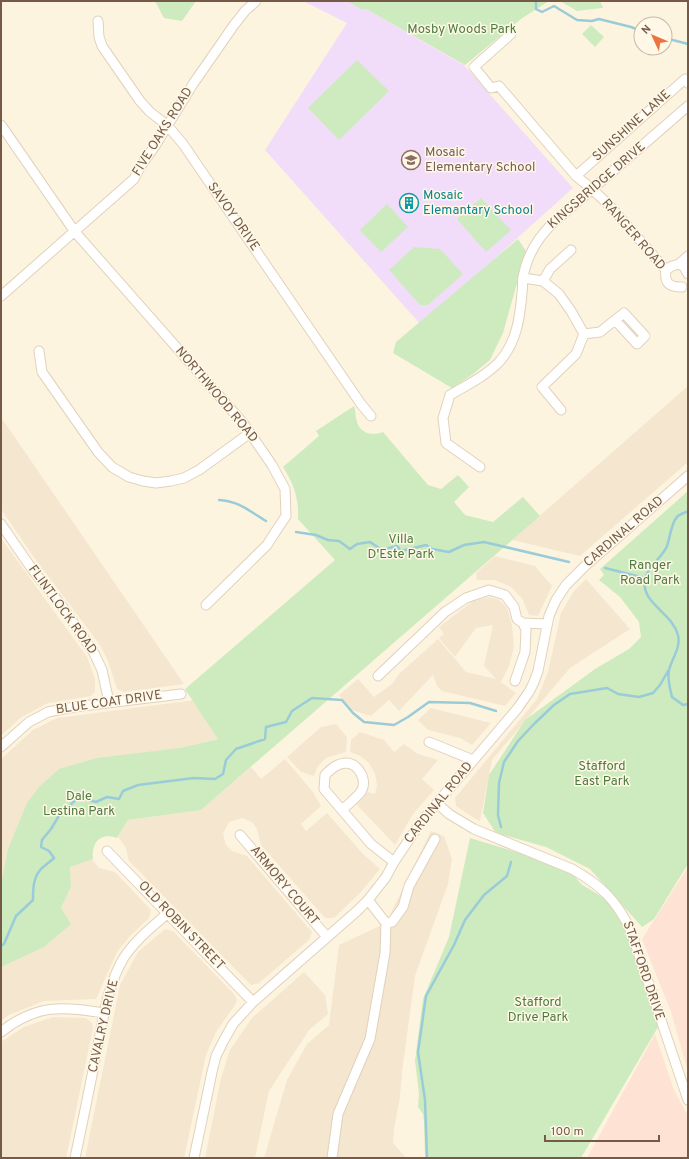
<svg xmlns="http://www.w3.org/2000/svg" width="689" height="1159" font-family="Overpass,sans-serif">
<rect width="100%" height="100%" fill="#fdf4e0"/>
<path fill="#f5e6cf" d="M688 386V462L580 556 512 540Z
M1 417 184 684 124 692 117 689 108 661 100 645 33 556 1 509Z
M1 538 87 657 95 679V692L91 696 48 703 20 718 1 736Z
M495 556 535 566 552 586 538 616 529 615 522 598 511 587 495 580H477L476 573Z
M586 579 630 629 570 668 492 760 480 821 474 818 456 806 455 798 537 699 548 672 561 613 574 591Z
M489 597 499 600 507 608 512 625 514 647 509 666 501 682 516 693 505 706 442 691 437 686 433 675 399 711 389 700 371 716 352 710 339 695 358 679 374 697 392 684 400 673 438 639 466 672 496 679 484 666 493 625 476 628 455 657 439 638 444 634 439 627 473 601Z
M195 700 221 738 180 748 8 849 1 883V759L33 730 57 718Z
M431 708 491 723 472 745 460 738 428 730 418 720Z
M336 724 347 737 346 752 326 758 318 766 314 776 301 772 287 757 321 727Z
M360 732 384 740 394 752 404 744 418 754 438 760 422 779 434 790 413 814 395 845 357 805 368 792 375 794 377 785 375 774 369 763 360 756 350 752 351 740Z
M285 759 313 792 321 806 301 824 306 831 327 813 363 854 380 869 360 893 334 918H325L261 845 257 829 252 822 242 818 229 822 223 834 226 845 232 851 247 856 312 932 309 940 259 983 251 985 129 861 125 846 118 837 128 820 201 810 251 767 261 779Z
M431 831 444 836 452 859 448 884 415 976 402 1072 400 1097 394 1129 393 1143 406 1158H264L287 1080 307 1044 329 1025 339 945 386 923Z
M92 859 99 868 115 872 151 910 149 918 131 935 117 952 96 999 44 1001 9 1015 1 1021V967L61 908 71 887 70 867Z
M165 929 173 931 234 994 237 1000 235 1005 216 1032 206 1055 184 1158H85L120 985 138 952Z
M304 972 325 995 328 1014 309 1030 269 1091 255 1158H205L221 1078 230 1050 252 1018Z
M53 1017 86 1018 92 1023 93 1028 66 1158H1V1042L24 1027Z"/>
<path fill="#fee3d4" d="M688 867V1072L671 1012 642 939Z
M655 1034 674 1090 688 1116V1158H587Z"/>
<path fill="#f1ddf9" d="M303 1H352L464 65 573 188 421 325 265 150 347 23Z"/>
<path fill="#cdebbf" d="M155 1H196L182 21 164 18Z
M347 1H549L521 19 465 65 366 9 363 10Z
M560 1H600L603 8 577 11Z
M591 25 604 37 595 47 582 34Z
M357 60 389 91 339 140 308 108Z
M481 198 511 230 486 252 457 219Z
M387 204 408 227 381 252 360 230Z
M518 239 526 251 503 333 490 360 473 374 452 388 393 353 396 342Z
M414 247 440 249 463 274 428 305H420L389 270Z
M354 406C356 411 355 417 357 422 361 434 372 436 383 432L428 485 441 489 458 475 469 487 454 502 465 515 493 522 523 497 540 516 201 810 128 820 117 838C101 832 91 842 93 859L70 867 71 887 61 908 71 924 44 947 1 967V883L8 849 27 803 39 787 59 769 97 758 180 748 218 739 185 689 335 560 298 519C299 499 294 484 283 467L319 436 316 431Z
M688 491V864L654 919 642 927 590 869 546 847 496 833 483 813 489 775 525 720 595 669 629 649 641 637 639 622 620 597 599 580 604 575 600 569Z
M470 838 530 856 572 873 581 884 618 907 661 1022 581 1158H425L424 1121 423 1114 418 1107 419 1093 415 1061 423 999 449 937Z"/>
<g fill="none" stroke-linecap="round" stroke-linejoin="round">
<path stroke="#9acbd9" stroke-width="2.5" d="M536 1V9L542 12 554 6 577 20 592 21 599 19 631 27 641 31
M665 38 688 44
M219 500C239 501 249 511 266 521
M688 511C685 513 679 514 677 517 671 523 670 538 667 546 663 557 647 567 645 579 640 603 672 612 678 635 681 648 672 658 669 670 667 679 670 688 672 697L683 705 688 704
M296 532 316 535 328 540 339 541 350 549 357 544 370 542 382 550 397 546 401 551 426 545 432 549 449 552 464 545 484 542 569 562
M605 568 645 578
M501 827 498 815 499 783 504 762 518 741 535 723 554 705 570 694 607 688 618 694 639 697 653 693 660 685 668 671
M1 946 4 944 16 916 33 900C33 889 33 878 41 869 45 865 50 862 54 858L49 851 41 847 42 840 51 829 60 814 79 797 96 802 107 797 119 799 123 791 138 785 194 778 215 779 223 774 226 760 236 749 265 739 266 727 286 722 292 711 312 698 342 700 353 713 364 722 394 725 408 717 429 702 470 703 496 711
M427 1158 425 1100 418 1052 426 996 454 945 465 920 484 895 507 876 511 862"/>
<g stroke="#e1d1bc" stroke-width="11">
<path id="street" d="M98 21 99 37 102 46 140 101 150 112 167 125 183 144 361 404 371 416
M511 34 474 67 491 88 499 86 576 176 592 189 611 207 666 270C664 283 669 287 682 287
M1 125 75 232 243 423 272 465 285 489 286 516 276 531 267 545 206 605
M576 176 685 79 688 83
M679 264 684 267 688 274
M666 270 672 266 679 264 688 256
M523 278 543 281 559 294 571 311 584 334 576 354 542 387 561 410
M543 281 550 269 571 250
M1 296 134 179 140 167 155 146 193 84 234 25 245 11 256 1
M584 334 600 332 615 320 637 344 645 336 624 313 615 320
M39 351 42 372 98 452 112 467 129 477 143 481 156 483 171 481 184 478 199 470 250 433
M480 467 446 443 443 418 450 395C467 385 486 376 500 361 517 341 520 317 522 293 523 288 522 282 523 277 527 256 538 237 554 222L688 106
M1 524 32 569 62 606 94 653 102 670 109 702
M523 623 547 624
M378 676 445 612 466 598 489 590 505 595 514 607 517 619 523 623 526 630 525 652 515 681
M429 742 473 760
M1 747 29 722 48 712 74 707 181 694
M437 803 449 814 474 829 572 869C601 885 617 901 631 931L688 1100
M342 810C347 805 359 796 362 790 367 779 358 764 347 763 337 763 331 769 325 775L324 789 371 844 394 862
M240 835 327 937
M107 851 253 1002
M386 923 392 922 403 907 409 886 435 839
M1 1032C36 1004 63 1006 104 1013
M75 1158C83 1120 91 1082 98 1044 104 1015 108 985 123 959 134 941 152 927 168 913
M194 1158 212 1072 216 1056 224 1040 233 1024 253 1002 357 911 368 900 386 877 394 862 421 822 517 709 529 692 534 682 538 671 549 616 556 600 566 585 586 565 688 476
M332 1158 338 1114 370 1039 385 953 386 923 368 900"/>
</g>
<use href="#street" stroke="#fff" stroke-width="9"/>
</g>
<defs>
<g id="school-ring" transform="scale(1)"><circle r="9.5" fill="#fff8e7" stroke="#8d6e63" stroke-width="1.5"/><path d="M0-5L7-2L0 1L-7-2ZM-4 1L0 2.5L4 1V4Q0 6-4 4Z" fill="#8d6e63"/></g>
<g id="building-ring" transform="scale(1)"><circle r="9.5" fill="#fff8e7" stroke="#0f9aa8" stroke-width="1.5"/><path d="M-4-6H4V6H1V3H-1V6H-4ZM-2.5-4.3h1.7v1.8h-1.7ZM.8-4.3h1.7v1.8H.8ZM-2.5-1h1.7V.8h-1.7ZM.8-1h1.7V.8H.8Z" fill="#0f9aa8"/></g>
</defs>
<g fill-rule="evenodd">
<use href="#school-ring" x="411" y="160"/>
<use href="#building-ring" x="409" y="203"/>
</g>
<g text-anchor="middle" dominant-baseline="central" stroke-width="3" stroke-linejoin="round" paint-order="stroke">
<g font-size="13" fill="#4c7b3e" stroke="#fff8e7">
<text x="462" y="30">Mosby Woods Park</text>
<text x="401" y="540">Villa<tspan x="401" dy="15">D'Este Park</tspan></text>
<text x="650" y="566">Ranger<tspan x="650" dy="15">Road Park</tspan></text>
<text x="602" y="767">Stafford<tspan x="602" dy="15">East Park</tspan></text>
<text x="79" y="797">Dale<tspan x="79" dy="15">Lestina Park</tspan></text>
<text x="538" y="1003">Stafford<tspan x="538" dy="15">Drive Park</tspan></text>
</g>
<g font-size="13" fill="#755b47" stroke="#fff8e7">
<text transform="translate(632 126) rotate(-42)">SUNSHINE LANE</text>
<text transform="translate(163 132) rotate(-58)">FIVE OAKS ROAD</text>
<text transform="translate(597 186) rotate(-41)">KINGSBRIDGE DRIVE</text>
<text transform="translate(233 217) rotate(55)">SAVOY DRIVE</text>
<text transform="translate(633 235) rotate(49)">RANGER ROAD</text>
<text transform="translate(216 395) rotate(50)">NORTHWOOD ROAD</text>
<text transform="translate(624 532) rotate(-41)">CARDINAL ROAD</text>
<text transform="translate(62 610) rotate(54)">FLINTLOCK ROAD</text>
<text transform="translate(109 703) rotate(-8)">BLUE COAT DRIVE</text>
<text transform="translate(439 803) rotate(-51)">CARDINAL ROAD</text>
<text transform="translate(284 886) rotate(50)">ARMORY COURT</text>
<text transform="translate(181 926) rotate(46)">OLD ROBIN STREET</text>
<text transform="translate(643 971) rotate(71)">STAFFORD DRIVE</text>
<text transform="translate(104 1026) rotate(-77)">CAVALRY DRIVE</text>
</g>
<g font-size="13" fill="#785e54" stroke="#fff8e7" text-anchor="start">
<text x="425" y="153">Mosaic<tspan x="425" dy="15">Elementary School</tspan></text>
</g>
<g font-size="13" fill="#0d838f" stroke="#fff8e7" text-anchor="start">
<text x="423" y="196">Mosaic<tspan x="423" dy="15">Elemantary School</tspan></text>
</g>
</g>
<rect width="689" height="1159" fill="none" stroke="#755b47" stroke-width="4"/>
<g transform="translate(653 36) rotate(314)"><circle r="19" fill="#fff8e7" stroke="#c8b9a7"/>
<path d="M0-3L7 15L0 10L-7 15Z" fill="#ec7440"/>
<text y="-6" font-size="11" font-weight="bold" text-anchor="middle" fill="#755b47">N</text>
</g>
<path d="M545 1135v6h114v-6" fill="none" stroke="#755b47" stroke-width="2"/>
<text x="551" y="1135" font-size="12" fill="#755b47" stroke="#fff8e7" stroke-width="3" paint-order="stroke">100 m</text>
</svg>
